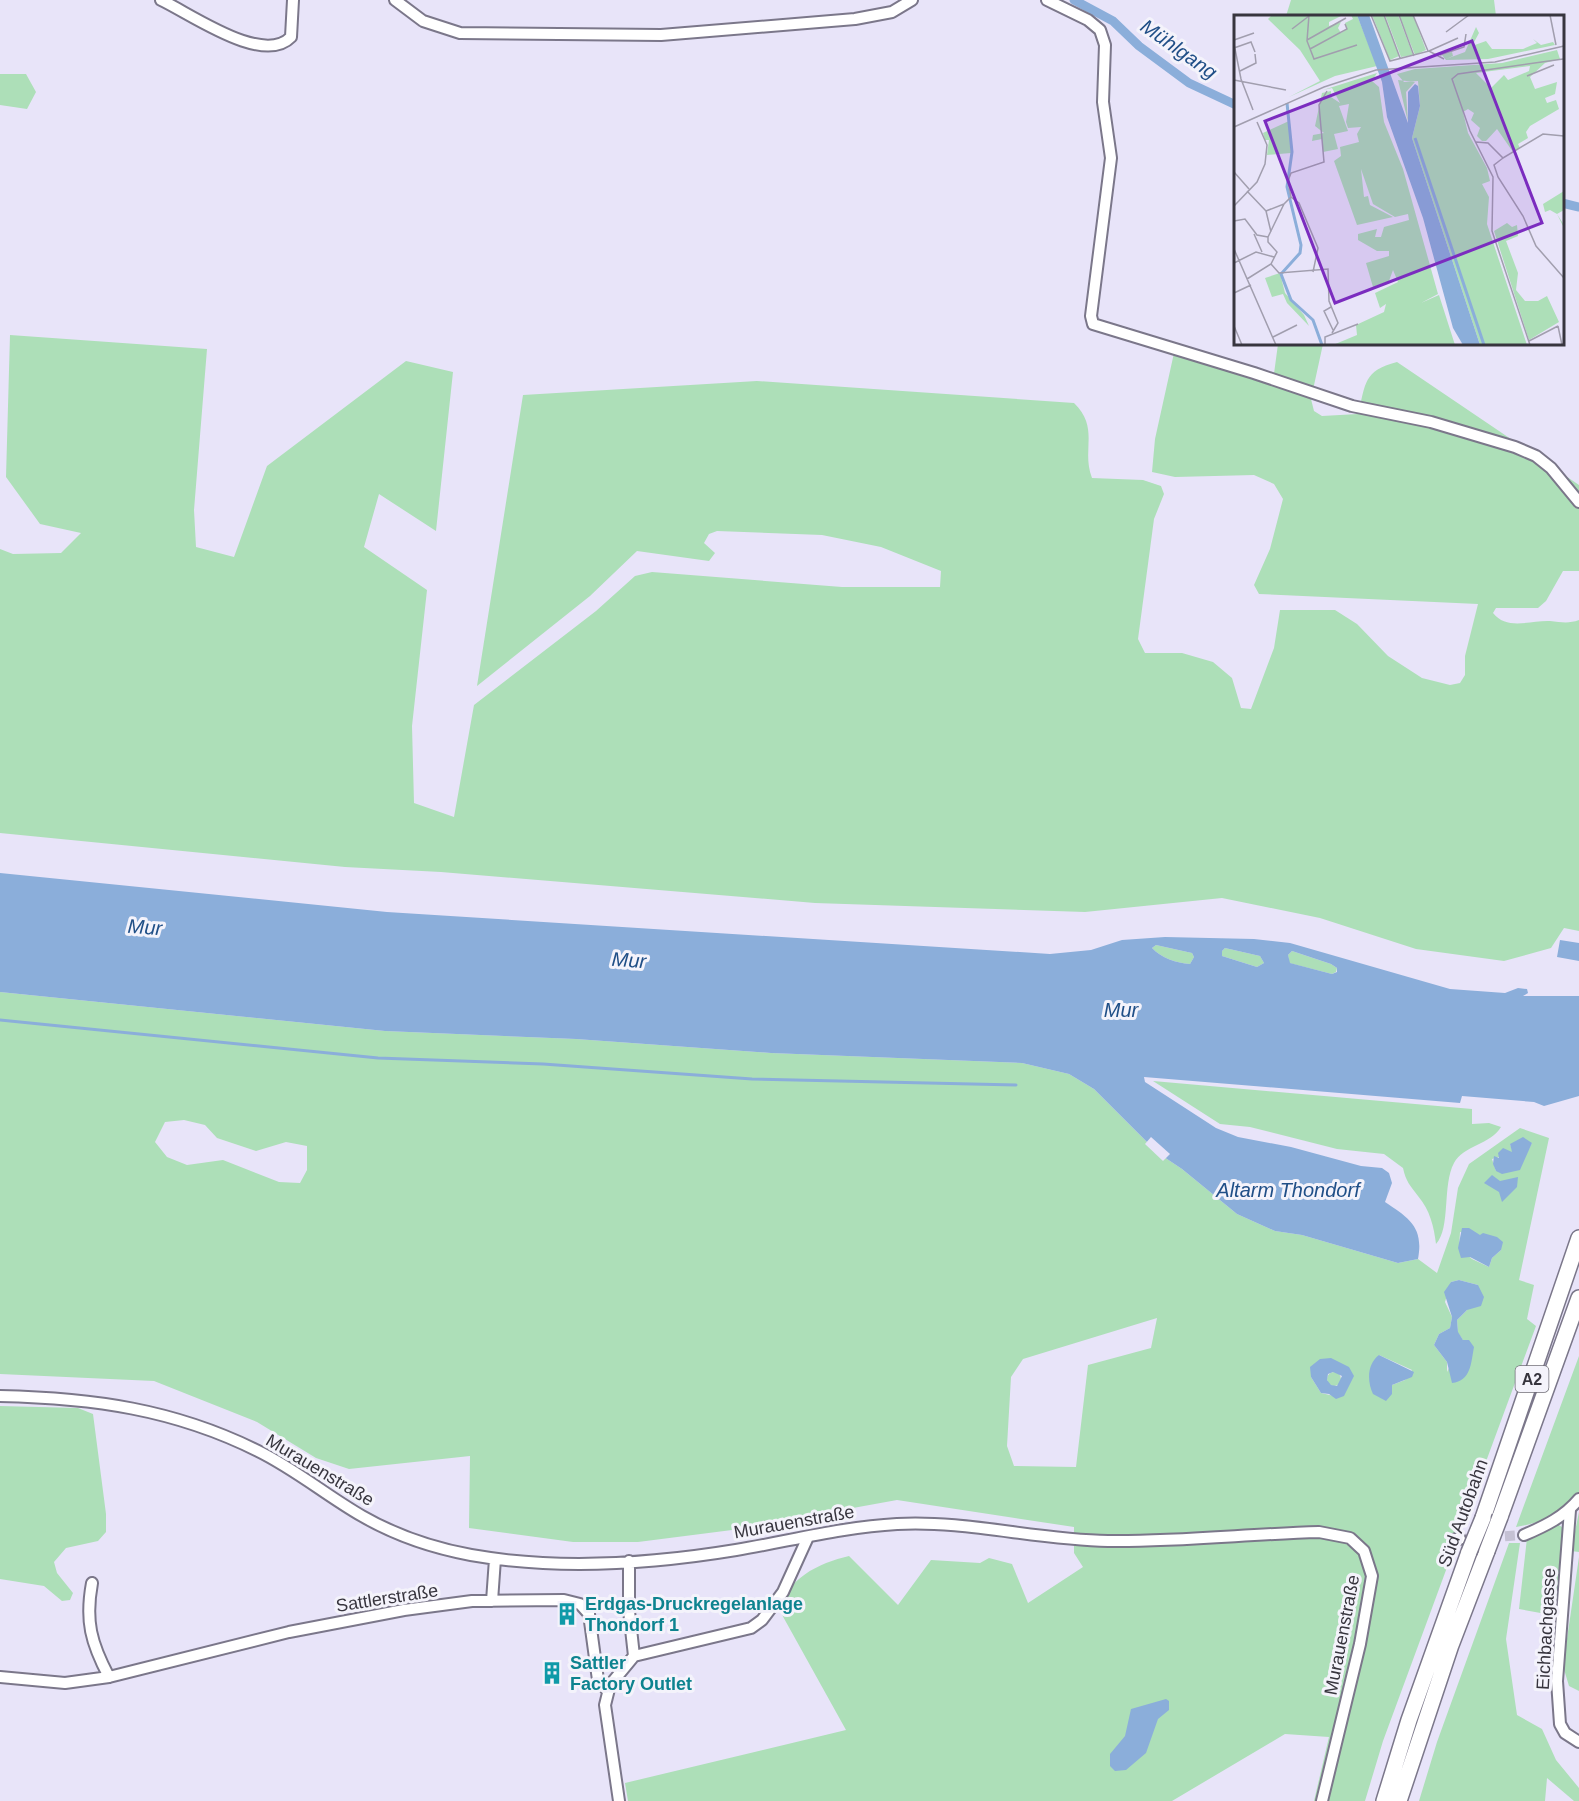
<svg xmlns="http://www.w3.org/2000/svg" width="1579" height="1801" font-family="Arial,sans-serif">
<rect width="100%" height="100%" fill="#e8e4f9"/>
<path fill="#addfb8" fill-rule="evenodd" d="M1291 0H1494L1496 16H1286Z
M0 74H26L36 92 27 109 0 105Z
M10 335 207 349 194 510 196 547 234 557 267 466 406 361 453 372 436 531 379 494 364 547 427 590 412 726 414 803 454 817 474 705 596 611 635 576 652 572 842 587H940L941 571 881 547 822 535 717 531 709 534 704 543 715 553 709 561 637 551 590 596 477 686 523 395 757 381 1074 403C1100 428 1081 450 1092 478L1143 480 1161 486 1164 494 1154 519 1138 639 1145 653H1182L1213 662 1232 678 1241 708 1251 709 1274 648 1280 610H1335L1357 624 1388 656 1422 678 1450 685 1460 683 1465 675V656L1478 604 1259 594 1254 585 1270 549 1283 499 1274 484 1254 475 1175 477 1152 472 1155 439 1174 353 1273 381 1278 344H1323L1311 399 1314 411 1322 416 1358 414C1366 383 1363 371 1397 362L1579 485V571H1563L1546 601 1538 608H1496L1493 613C1507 631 1531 620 1550 621 1561 622 1568 624 1579 620V931L1564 928 1551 948 1504 961 1416 949 1320 918 1222 898 1085 912 815 903 441 872 345 867 0 833V549L13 554 61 553 81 533 40 524 6 477Z
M1156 945 1192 953 1194 957 1190 964C1177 963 1161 958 1152 948Z
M1225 948 1260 956 1264 963 1257 967 1222 956V951Z
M1292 951 1331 964 1337 968 1336 972 1332 974 1289 963 1288 955Z
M0 992 385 1031 576 1039 771 1053 1022 1063 1069 1074 1094 1089 1158 1153 1182 1169 1237 1214 1275 1231 1302 1235 1398 1263 1418 1259 1437 1273 1451 1233 1458 1188 1469 1164 1520 1128 1549 1138 1519 1280 1534 1285 1527 1319 1536 1326 1383 1741 1365 1801H1314L1329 1737 1285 1734 1172 1801H628L625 1783 846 1730 781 1613C784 1579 819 1563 849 1556L898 1605 931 1560 980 1563 989 1558 1012 1564 1028 1603 1083 1567 1074 1553V1527L897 1500 732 1530 638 1542H573L469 1528 470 1456 349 1469 316 1458 257 1422 154 1381 0 1374ZM184 1120 205 1125 217 1138 256 1151 286 1142 307 1146V1170L300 1183 279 1182 223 1160 187 1165 167 1157 155 1142 165 1122ZM1532 1143 1524 1158 1496 1171 1492 1159 1513 1153 1510 1144ZM1460 1232 1479 1235 1501 1250 1492 1258 1489 1267 1472 1259 1459 1248ZM1459 1280 1478 1285 1467 1310 1457 1320 1458 1333 1463 1340 1447 1372V1362L1434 1345 1439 1334 1450 1328 1452 1317 1445 1302 1451 1282ZM1157 1318 1151 1348 1088 1365 1076 1467 1014 1466 1007 1446 1011 1377 1023 1359ZM1379 1355 1412 1370 1405 1380 1392 1385V1394ZM1349 1367 1334 1396 1321 1393 1311 1377Z
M1153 1081 1472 1109V1124L1489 1123 1501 1127C1491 1144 1463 1146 1454 1163 1442 1185 1451 1228 1436 1244 1434 1227 1430 1210 1418 1196 1410 1185 1406 1182 1403 1168L1384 1154 1337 1149 1250 1127 1220 1124Z
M1579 1356V1492C1558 1517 1547 1521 1516 1527Z
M1327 1379a7 7 0 1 1 14 0a7 7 0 1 1-14 0Z
M0 1406 78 1408 93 1414 106 1514V1532L98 1541 66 1548 54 1562 57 1573 73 1593 70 1600 62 1601 44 1586 0 1579Z
M1579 1512V1552L1571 1551Z
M1557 1524 1562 1527 1565 1536 1557 1616 1519 1609 1527 1538Z
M1509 1543H1520L1506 1639 1517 1715 1542 1729 1556 1760 1579 1788V1801H1574L1547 1778 1545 1801H1419L1437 1742Z
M1579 1557V1691L1569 1686 1563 1666Z"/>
<path fill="#8baeda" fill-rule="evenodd" d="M0 873 387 912 1050 954 1091 950 1122 940 1165 937 1254 939 1290 943 1450 989 1505 993 1518 988 1527 989 1528 993 1523 996H1579V1096L1544 1106 1534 1102 1462 1096 1460 1103 1144 1077 1145 1082 1216 1128 1238 1137 1291 1147 1361 1166 1382 1168 1389 1173 1392 1183 1385 1202C1409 1218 1424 1227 1418 1259L1398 1263 1302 1235 1275 1231 1237 1214 1182 1169 1158 1153 1094 1089 1069 1074 1022 1063 771 1053 576 1039 385 1031 0 992ZM1156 945 1192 953 1194 957 1190 964C1177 963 1161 958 1152 948ZM1225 948 1260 956 1264 963 1257 967 1222 956V951ZM1292 951 1331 964 1337 968V972L1332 974 1290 963 1288 955Z
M1560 940 1579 943V961L1557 957Z
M1523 1137 1532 1143 1520 1170 1502 1174 1496 1171 1493 1164 1494 1156 1499 1158 1498 1153 1503 1148 1512 1152 1510 1144Z
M1492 1175 1500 1181 1518 1177 1517 1187 1502 1202 1499 1192 1484 1183Z
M1462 1228H1469L1480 1235 1483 1233 1497 1237 1503 1242 1501 1250 1492 1258 1489 1267 1470 1257 1461 1258 1458 1248Z
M1459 1280 1478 1285 1484 1297 1481 1306 1467 1310 1457 1320 1458 1332 1463 1340H1469L1474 1347C1471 1363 1471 1381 1452 1383L1447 1362 1434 1345 1439 1334 1450 1328 1452 1317 1444 1292 1451 1282Z
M1379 1355 1414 1372 1412 1377 1392 1385V1394L1386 1401 1373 1394C1367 1381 1367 1364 1379 1355Z
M1331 1358 1349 1367 1354 1376 1344 1396 1336 1399 1329 1394 1321 1393 1311 1377 1310 1367 1320 1359ZM1333 1372 1342 1376 1337 1386 1331 1385 1327 1380 1328 1374Z
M1166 1699 1169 1701V1710L1158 1719 1146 1753 1126 1770 1115 1771 1110 1766V1754L1125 1736 1131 1709Z"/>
<path fill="#e8e4f9" d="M1151 1137 1170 1154 1163 1161 1145 1144Z"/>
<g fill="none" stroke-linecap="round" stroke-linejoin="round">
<path stroke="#8baeda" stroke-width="3" d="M0 1020 378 1058 543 1064 752 1079 1016 1085"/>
<path stroke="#8baeda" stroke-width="9" d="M1074 0 1113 21 1139 46 1189 83 1236 105
M1562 203 1579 207"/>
<path stroke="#c5c1d4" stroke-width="10" stroke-dasharray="10 5" stroke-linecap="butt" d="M1460 1539 1524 1535"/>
<g stroke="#7b778a" stroke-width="14">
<path id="minor" d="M161 0C191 14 263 66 291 37L293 0
M395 0 423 21 460 33 661 35 855 19 892 12 912 0
M1047 0 1088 20 1100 30 1105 45 1103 102 1111 158 1091 316 1093 324 1254 373 1352 406 1431 422 1515 447 1536 456 1551 468 1579 502
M0 1396C92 1398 174 1409 258 1451 295 1469 327 1496 362 1516 395 1535 433 1548 471 1555 556 1570 651 1564 736 1550 790 1541 843 1527 897 1524 965 1520 1038 1540 1108 1541 1178 1542 1249 1534 1319 1532L1350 1538 1364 1551 1372 1576 1360 1644 1322 1801
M1570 1510 1557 1681 1560 1724 1565 1733 1579 1742
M1524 1535C1545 1526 1564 1517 1579 1499
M1456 1539H1460
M629 1561V1611L634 1656
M92 1583C85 1621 91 1643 109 1677
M492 1601 495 1559
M0 1677 65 1683 109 1677 289 1632 404 1610 472 1601 564 1600 580 1604 589 1614 598 1680 607 1690
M619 1801 605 1705 610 1685 634 1656 751 1628 762 1620 783 1592 808 1537"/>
</g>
<g stroke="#7b778a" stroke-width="18">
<path id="highway" d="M1500 1517 1579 1298
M1483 1518 1579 1238
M1384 1801 1409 1720 1469 1552
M1399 1801 1451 1645 1487 1551"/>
</g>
<use href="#minor" stroke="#fff" stroke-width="10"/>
<use href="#highway" stroke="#fff" stroke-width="15"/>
<g stroke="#7b778a" stroke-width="18" stroke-linecap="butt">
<path id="highway-bridge" d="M1487 1551 1500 1517
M1469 1552 1483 1518"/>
</g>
<use href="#highway-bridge" stroke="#fff" stroke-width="15"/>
</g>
<defs>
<g id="building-bare" transform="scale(1.8)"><path d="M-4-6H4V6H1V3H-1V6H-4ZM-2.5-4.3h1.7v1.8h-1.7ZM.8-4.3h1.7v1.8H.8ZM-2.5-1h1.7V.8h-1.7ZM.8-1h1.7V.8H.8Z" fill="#0f9aa8" stroke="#f4f3fb" stroke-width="2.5" paint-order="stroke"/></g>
</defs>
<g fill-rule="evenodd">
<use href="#building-bare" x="567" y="1614"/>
<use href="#building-bare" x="552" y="1673"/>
</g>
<g text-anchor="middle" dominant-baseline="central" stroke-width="6" stroke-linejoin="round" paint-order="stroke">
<rect fill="#f4f3fb" stroke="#706e77" stroke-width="1.5" x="1515.5" y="1366" width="33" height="26" rx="4.5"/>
<g font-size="16" font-weight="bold" fill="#37353e">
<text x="1532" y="1379">A2</text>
</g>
<g font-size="18" fill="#37353e" stroke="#f4f3fb">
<text transform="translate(320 1470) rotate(31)">Murauenstraße</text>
<text transform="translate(1463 1513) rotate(-70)">Süd Autobahn</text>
<text transform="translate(794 1522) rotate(-10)">Murauenstraße</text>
<text transform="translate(387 1598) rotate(-9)">Sattlerstraße</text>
<text transform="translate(1546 1629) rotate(-87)">Eichbachgasse</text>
<text transform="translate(1342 1635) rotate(-79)">Murauenstraße</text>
</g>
<g font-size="18" font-weight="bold" fill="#0d838f" stroke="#f4f3fb" text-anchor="start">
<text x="585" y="1604">Erdgas-Druckregelanlage<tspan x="585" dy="21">Thondorf 1</tspan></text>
<text x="570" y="1663">Sattler<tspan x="570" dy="21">Factory Outlet</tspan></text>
</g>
<g font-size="20" font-style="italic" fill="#204f87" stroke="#f4f3fb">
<text transform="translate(1179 49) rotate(35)">Mühlgang</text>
<text transform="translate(145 927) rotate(4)">Mur</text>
<text transform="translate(629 960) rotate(4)">Mur</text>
<text x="1121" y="1010">Mur</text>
<text x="1288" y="1190">Altarm Thondorf</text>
</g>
</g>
<g transform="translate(1234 15)">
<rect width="330" height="330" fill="#e8e4f9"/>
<path d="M38 0H109L95 7V11L107 7 104 13 107 18 113 14 111 8 119 4 117 0H123L143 51 101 61 55 82 86 66 66 35 34 4ZM138 0H150L165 41 156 45ZM151 0H164L179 40 167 42ZM165 0H179L192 35 181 40ZM242 12 245 18 238 31 252 26 258 34H289L303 28 299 24 307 30 319 27 321 30 254 44 212 45 208 40 218 37 219 41 212 44 231 37ZM323 35 326 44 311 48 296 62 301 74 323 67 321 79 311 83 313 88 322 85 325 94 296 111 292 117 294 123 284 129 286 133 279 137 263 114 252 126H248L243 121 246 113 237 105 240 98 234 94 229 97 234 118 253 153 256 166 248 169 255 182 253 209 293 330H246L178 123 186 91 184 66 170 67 163 59 181 54 268 48ZM296 51 295 56 274 65 270 60 257 73 242 58ZM143 58 138 66 145 72 150 107 169 154 204 279 187 288 205 280 221 330H99L123 320 122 310 150 297 152 289 146 293 141 278 164 267 159 255 155 266 139 272 132 248 155 241V236H143L124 225V219L143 214 141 222H147L150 212 175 205 174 199 161 202 139 189 127 154 130 182 134 181 136 190 159 202 123 210 100 146 107 141 106 132 125 127 123 119 127 112 114 113 112 107 115 89 105 91 114 116 100 119 104 134 89 137 88 124 78 126 79 120 90 118 81 111 88 78 97 76V82L106 88 98 73 89 75ZM164 65 181 67 172 77 174 107ZM55 106 57 138 33 140 35 125H31L29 118ZM330 176V195L323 199 330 210 329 211 323 199 316 195 311 197 309 189ZM273 208 278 212 283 210 284 221 272 226 284 258 282 275 291 286H304L313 281 325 307 295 325 260 216ZM46 258 51 278 70 300 75 311 53 288 49 279 38 282 31 263Z" fill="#addfb8" fill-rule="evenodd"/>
<path d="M123 0H135L174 108V77L181 69 184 71 186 91 178 123 246 330H229L219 313 189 203 153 102 148 67Z" fill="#8baeda"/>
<path fill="none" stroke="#8baeda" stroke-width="3" d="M53 88 58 137 53 172 67 230 66 238 47 259 57 285 79 305 88 330M181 123 250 330"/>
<path fill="none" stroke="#a19eae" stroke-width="1.5" d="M75 0 73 26 80 44 123 30M137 0 156 46 195 36 210 44M150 0 166 43M165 0 180 41M179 0 194 36M316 0 322 30M58 14 75 1M212 17 235 0M0 25 20 18M73 25 112 3M0 29 7 64 19 95M0 33 17 27 21 37M76 34 113 14 111 9M195 36 224 23M206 40 230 32 232 19M6 56 22 48 21 39M293 61 320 50M0 65 52 75M0 112 90 72 142 55 261 47 330 31M242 127 254 128 269 143 309 119 330 121M269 143 260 150 264 162 289 201 302 231 330 263M0 157 15 174M13 176 32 196M0 191 23 167 31 149 33 130 23 107M32 196 37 217M32 196 50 189M0 206 11 204 23 220 34 222M20 219 28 237M34 222 50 189 57 182M0 234 42 330M0 248 22 237 40 242M37 249 45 258 94 254 95 286 104 308 98 318M79 257 84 233 65 188 57 182 54 166 57 158 90 147 85 90 93 76M13 264 37 249 43 237 34 227V222M0 278 17 270M97 292 90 296 99 315M0 311 8 330M324 311 328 330M39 322 63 310M295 326 324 311M91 330V322L124 309M296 330 258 216 259 162 236 116 218 64 224 59 329 44"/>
<path fill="#7b2cbf" fill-opacity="0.15" stroke="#7b2cbf" stroke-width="3" d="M238 26 308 208 101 288 31 106Z"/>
<rect width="330" height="330" fill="none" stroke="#37353e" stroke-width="3"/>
</g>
</svg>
